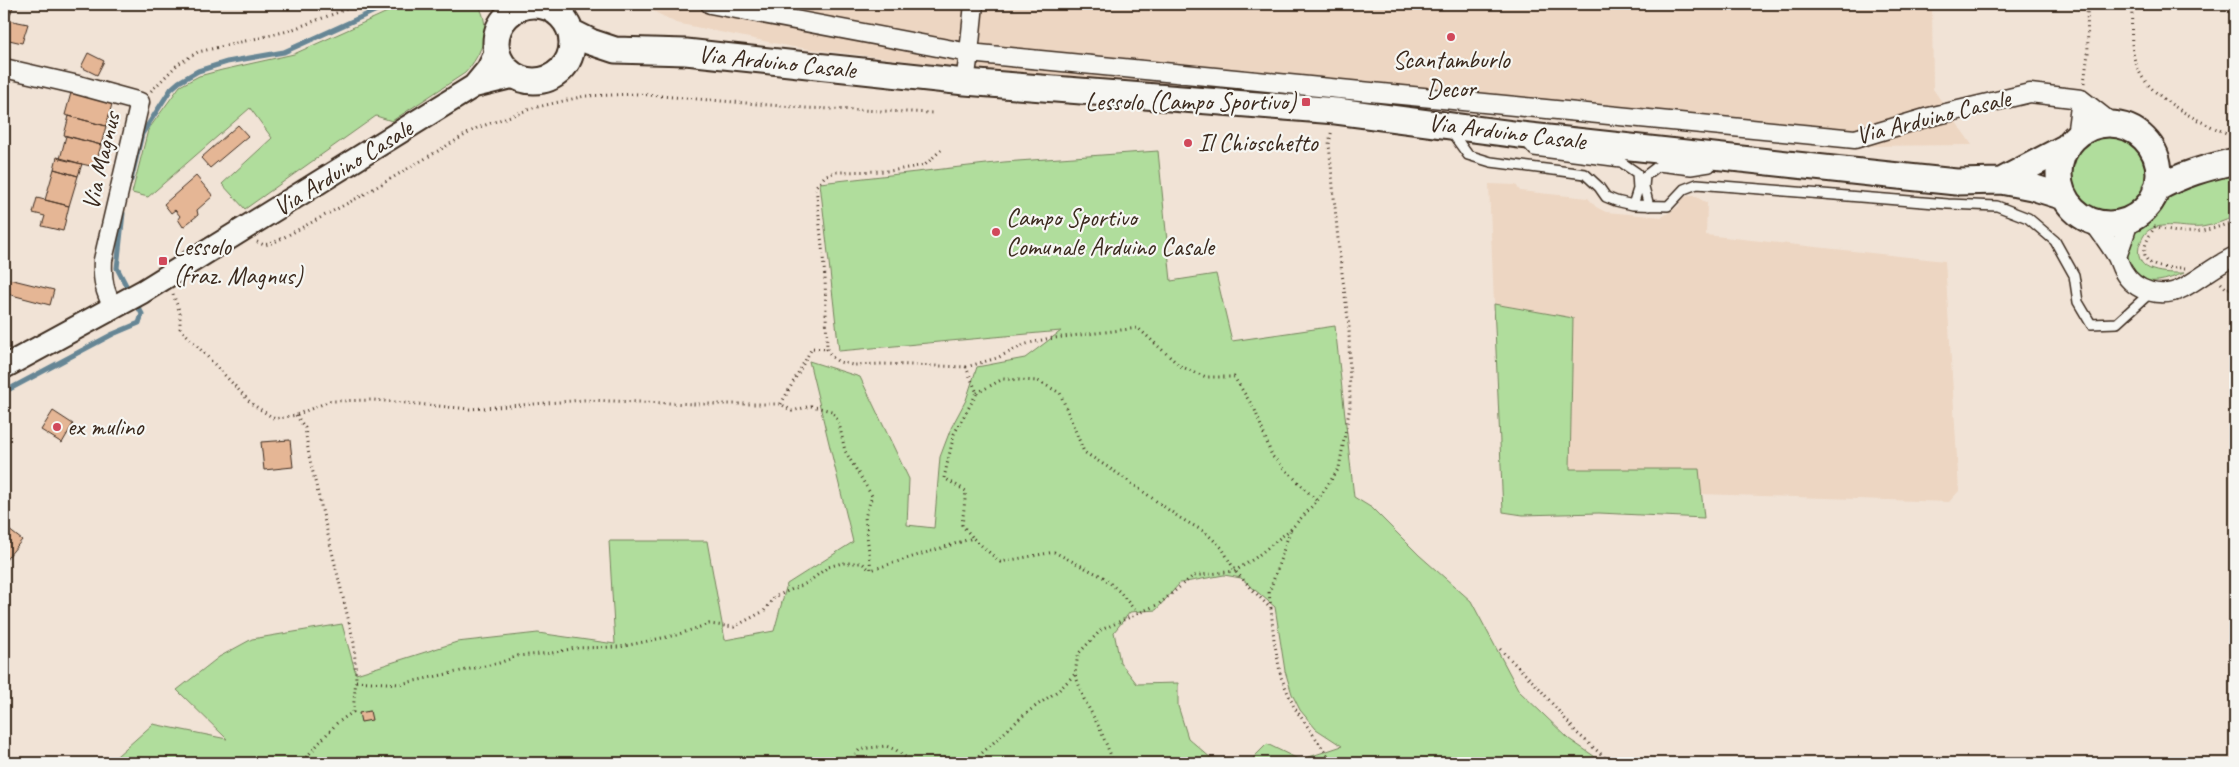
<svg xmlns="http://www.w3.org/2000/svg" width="2239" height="767" font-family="Caveat,sans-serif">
<rect width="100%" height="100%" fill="#f1e3d6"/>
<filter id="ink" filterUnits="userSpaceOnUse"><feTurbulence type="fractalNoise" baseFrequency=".02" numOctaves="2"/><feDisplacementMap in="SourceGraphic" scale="10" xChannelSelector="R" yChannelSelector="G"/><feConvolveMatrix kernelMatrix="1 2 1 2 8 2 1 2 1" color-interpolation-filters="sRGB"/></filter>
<g filter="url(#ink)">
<path fill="#edd6c2" d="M640 4H1932L1933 89 1972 145 1858 146 943 65 793 47 676 23Z
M1489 184 1516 185 1520 191 1588 198 1596 207 1606 212 1662 217 1679 206 1681 200 1687 196 1693 195 1707 203 1706 235 1945 261 1959 491 1949 502 1699 494V469H1570L1573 318 1494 304Z"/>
<path fill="#b0dd9c" stroke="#76845d" d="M405 4H478C492 28 483 53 465 73L392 121 376 116 245 209 222 184 272 138 250 108 148 197 132 193 148 130 180 86 199 76 222 70 294 54Z
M2071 174a39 39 0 1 1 78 0a39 39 0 1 1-78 0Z
M1158 151 1171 281 1216 274 1232 341 1335 326 1354 497 1372 508 1419 555 1471 601 1519 691 1569 739 1604 763H1248L1267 744 1300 760 1342 746 1316 729 1300 710 1292 694 1285 671 1275 607 1241 578 1224 575 1180 583 1156 610 1130 612 1114 632 1120 662 1137 684 1178 683V706L1188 738 1213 760 1237 763H109L153 724 227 739 177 690 219 657 252 639 342 624 356 674 457 642 538 633 615 644 609 541H707L725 640 774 631 787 584 853 542 809 361 860 377 909 479 907 525 934 528 940 457 951 428 966 400 977 367 1025 358 1061 331 839 351 820 183 1004 162Z
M2235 176V216C2225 221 2214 225 2202 227 2185 229 2165 221 2149 230 2144 233 2141 241 2139 246 2134 274 2166 273 2184 273 2176 276 2167 280 2158 281 2129 285 2120 250 2134 229 2142 217 2173 192 2187 186 2202 179 2219 178 2235 176Z
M1494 304 1573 318 1570 469H1699L1704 518 1599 513 1523 515 1503 512Z"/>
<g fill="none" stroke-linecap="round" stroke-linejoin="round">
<path stroke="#668695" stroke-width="5" d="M131 180 142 134 171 89 179 82 198 71 227 62 284 52 390 4
M123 213 117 268 130 293
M4 392 113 334 139 323 142 314 136 303"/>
</g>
<path fill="#e5b695" stroke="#3b2a1e" d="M4 4H14L8 20 28 24 22 43 5 39 4 43Z
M88 53 104 61 97 75 81 67Z
M71 93 112 104 106 126 65 115Z
M69 116 106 126 101 145 64 135Z
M238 125 248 136 210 168 201 158Z
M66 136 101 145 95 167 60 159Z
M57 157 82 164 78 176 54 169Z
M54 169 78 176 69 206 45 200Z
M196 176 213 196 197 210 198 215 183 227 178 219 180 216 175 210 171 213 164 204Z
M37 198 69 206 63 231 42 226 45 216 33 213Z
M5 278 54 290 50 305 4 293Z
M53 411 73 424 62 443 41 430Z
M290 440 293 467 264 470 261 442Z
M4 526 22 540 4 562Z
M370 711 372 720 361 722 359 713Z"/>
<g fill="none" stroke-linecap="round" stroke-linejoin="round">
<g stroke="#3b2a1e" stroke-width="12">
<path id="service" d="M1450 130 1468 155 1491 162 1585 174 1599 187 1606 197 1616 201 1633 205 1668 206 1684 189 1697 184 1948 204 1997 206 2028 218 2055 241 2074 275 2078 302 2091 324 2117 323 2151 292
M1525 141 1534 151 1621 162 1637 173 1638 189 1633 205
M1649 206 1644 187 1645 176 1658 166 1691 170 1710 167 1713 162"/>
</g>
<g stroke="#3b2a1e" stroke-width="21">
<path id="minor" d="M710 4 969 53 974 4
M543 5 548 4
M563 18 568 4
M4 68 78 85 140 102 103 260C102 279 104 292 114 308
M965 82 969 53 1855 139 1925 118 2030 93 2081 99
M2081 99 2113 124
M2076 136 2081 99
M2093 222C2101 233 2110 245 2117 257 2119 261 2120 266 2123 271 2135 292 2162 299 2183 288 2201 278 2216 265 2235 256
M2117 257 2130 219"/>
</g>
<g stroke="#3b2a1e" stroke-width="26">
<path id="tertiary" d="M474 86 516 76
M4 367 142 292 474 86 488 69 497 51"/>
</g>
<g stroke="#3b2a1e" stroke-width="29">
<path id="secondary" d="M496 43a38 38 0 1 1 76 0a38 38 0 1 1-76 0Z
M571 32 591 42 615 50 686 52 965 82 1336 111 1520 135 1889 175 1956 182 2001 181 2032 187 2064 197
M2059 174a50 50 0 1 1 100 0a50 50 0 1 1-100 0Z
M2001 181 2068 146
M2156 189C2183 174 2205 168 2235 161"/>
</g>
<path stroke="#3b2a1e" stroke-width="3" stroke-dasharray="1 4" stroke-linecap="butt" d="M2132 4C2132 24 2129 50 2138 69 2150 99 2206 126 2235 136
M2084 83 2088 53 2087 4
M151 91 178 64 198 52 288 31 360 4
M941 150 925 165 890 171 836 172 826 175 816 186 825 277 827 349 832 357 839 362 853 365 882 364 966 367 977 393 954 434 944 478 966 491 962 525 973 538
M257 242 264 245 273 243 363 195 477 128 533 108 585 96 637 94 806 108 934 113
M2185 268C2176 267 2165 269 2157 266 2136 260 2146 239 2155 227 2186 237 2206 232 2235 221
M2221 283 2227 289 2235 286
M173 294 180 313V328L252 404 275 419 296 415 330 401 374 400 470 409 584 400 696 404H781L792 411 811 406 832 411 839 423 845 451 872 496 865 517 871 570 973 538 1000 562 1054 552 1103 577 1119 591 1138 614
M966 367 997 358 1026 344 1046 339 1138 328 1180 366 1206 377H1234L1255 410 1272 456 1317 501
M977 393 1003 379 1038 381 1060 393 1084 452 1117 473 1180 518 1205 532 1222 548 1235 571 1271 609 1274 640 1281 677 1294 707 1333 763
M781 404 812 348 827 349
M296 415 305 428 309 456 354 643 356 679 353 712 337 723 301 763
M1271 608 1269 593 1290 531
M1500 649 1539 688 1577 733 1611 763
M356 681 400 684 499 663 518 656 552 653 575 648 620 647 676 635 709 624 734 627 764 611 774 597 807 583 828 567 842 563H862L870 570
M843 763 849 761 860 749 886 746 896 750 913 763
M971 763 1026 713 1059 690 1075 674
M1114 763 1100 729 1084 699 1075 674 1078 654 1101 630 1159 604 1193 576 1235 571 1255 558 1291 529 1317 501 1339 468 1350 406 1349 326 1339 250 1329 144 1332 129"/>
<use href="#service" stroke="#f6f6f2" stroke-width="9"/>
<use href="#minor" stroke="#f6f6f2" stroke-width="18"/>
<use href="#tertiary" stroke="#f6f6f2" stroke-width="22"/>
<use href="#secondary" stroke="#f6f6f2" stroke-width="25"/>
</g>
</g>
<g fill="#d1495b" stroke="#f6f6f2" stroke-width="2">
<circle cx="1451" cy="37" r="5"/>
<rect x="1301" y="97" width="10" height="10" rx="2.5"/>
<circle cx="1188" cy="143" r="5"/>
<circle cx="996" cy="232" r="5"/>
<rect x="158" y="256" width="10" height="10" rx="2.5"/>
<circle cx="57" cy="427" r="5"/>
</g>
<g text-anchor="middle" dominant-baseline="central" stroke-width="4.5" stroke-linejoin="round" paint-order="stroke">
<g font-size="25" fill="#3b2a1e" stroke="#f6f6f2" text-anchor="start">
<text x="1451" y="60" text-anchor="middle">Scantamburlo<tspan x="1451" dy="29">Decor</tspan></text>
<text x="1296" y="102" text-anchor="end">Lessolo (Campo Sportivo)</text>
<text x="1198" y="143">Il Chioschetto</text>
<text x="1006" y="218">Campo Sportivo<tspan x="1006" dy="29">Comunale Arduino Casale</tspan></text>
<text x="173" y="247">Lessolo<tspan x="173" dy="29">(fraz. Magnus)</tspan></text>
<text x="67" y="427">ex mulino</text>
</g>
<g font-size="25" fill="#3b2a1e" stroke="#f6f6f2">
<text transform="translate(777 62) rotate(6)">Via Arduino Casale</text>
<text transform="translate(1933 117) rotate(-14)">Via Arduino Casale</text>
<text transform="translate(1507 132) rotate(7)">Via Arduino Casale</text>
<text transform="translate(101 161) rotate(-77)">Via Magnus</text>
<text transform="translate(343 168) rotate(-32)">Via Arduino Casale</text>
</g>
</g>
<rect width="2239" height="767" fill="none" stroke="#f6f6f2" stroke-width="20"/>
<rect x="10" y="10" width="2219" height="747" fill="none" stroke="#3b2a1e" stroke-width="2" filter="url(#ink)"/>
</svg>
